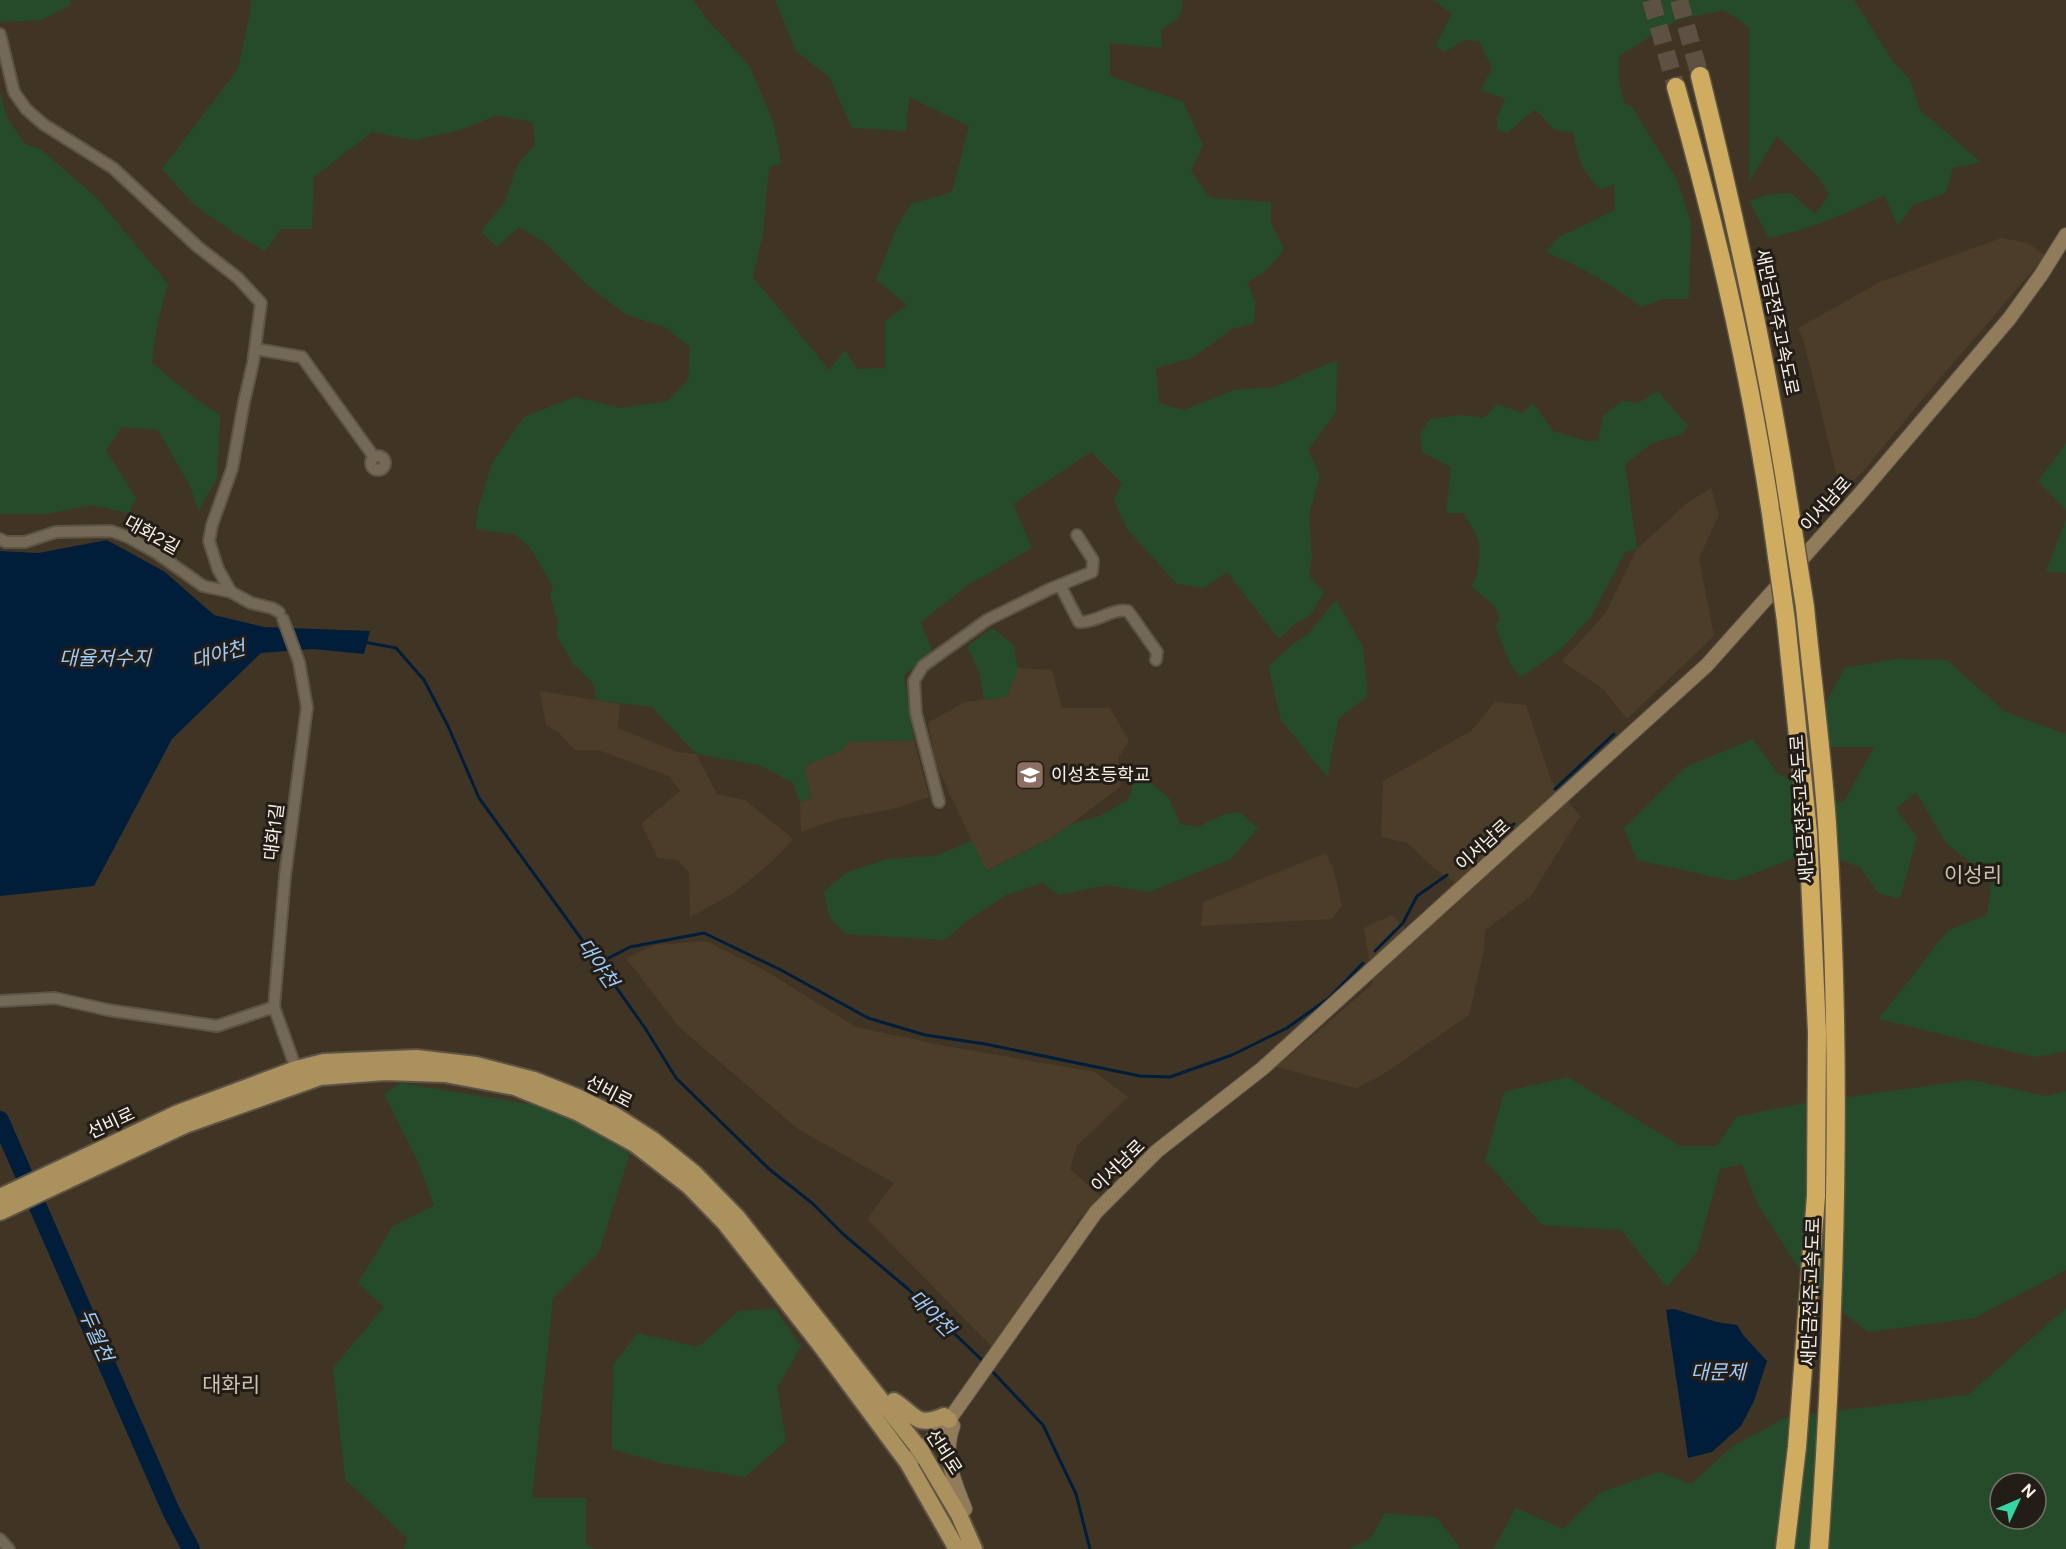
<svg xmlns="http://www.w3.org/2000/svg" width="2066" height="1549" font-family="Figtree,'Noto Sans KR',sans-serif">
<rect width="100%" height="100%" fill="#403525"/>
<path fill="#4b3d27" d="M2001 238 2028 243 2045 256 1932 388 1859 476 1840 489 1804 342 1798 328 1880 282Z
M1711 488 1719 515 1699 558 1714 636 1627 719 1603 689 1562 661 1605 614 1637 549 1687 503Z
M1018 668 1052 670 1062 708H1110L1129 741 1118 758 1121 786 1055 836 986 871 936 764 928 723 964 702 1007 697Z
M540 691 620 704 618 728 677 752 696 754 717 794 745 800 793 839 776 858 734 893 690 917 689 873 678 860 658 858 641 824 680 791 669 776 598 750H575L559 733 546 725Z
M1495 702 1526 705 1552 782 1580 816 1531 896 1485 930 1484 950 1469 1015 1382 1075 1356 1088 1276 1067 1373 984 1364 928 1392 915 1406 930 1454 882 1433 867 1407 843 1381 837 1383 781 1471 731Z
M914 740 929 797 893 809 838 819 801 832 800 802 811 798 805 766 842 750 849 742Z
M1326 853 1334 871 1342 905 1332 919 1201 926 1203 902Z
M706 941 766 971 856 1027 940 1045 1095 1072 1128 1097 1077 1146 1070 1169 1100 1196 1078 1221 992 1347 867 1219 894 1183 798 1129 678 1026 626 958 655 945Z"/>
<path fill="#264b2a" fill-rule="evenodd" d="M0 0H71L70 5 42 20 0 22Z
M250 0H693L708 21 749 65 774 124 781 164 769 167 763 233 753 277 829 370 845 350 857 369 885 368V321L907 305 876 280 896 229 911 204 952 192 969 126 909 97 906 131 852 128 829 77 796 51 775 0H1182C1185 16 1174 22 1161 30L1162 48 1110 43V76L1183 102 1203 145 1191 171 1210 198 1271 202V223L1284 249 1267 270 1247 282 1255 301 1254 323 1232 329 1192 358 1156 368 1159 403 1183 410 1234 390 1274 387 1337 360 1336 412 1308 450 1320 475 1309 515 1312 556 1309 577 1324 592 1310 616 1294 624 1279 639 1227 572 1204 588 1177 584 1127 529 1114 501 1122 483 1091 452 1013 504 1032 548 968 585 921 622 933 654 904 675 914 740 849 742 842 750 805 766 811 798 800 802 793 783 759 765 696 754 652 707 596 700 595 689 592 682 573 664 556 634 558 622 550 596 553 587 531 549 516 535 476 529 477 512 492 463 524 417 575 397 621 408 668 401 688 380 690 347 665 327 627 315 586 284 544 242 519 227 497 247 481 231 505 202 517 166 535 144 533 122 497 115 460 130 414 140 372 132 314 177 312 229H281L265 251 234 233 192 203 162 169 238 69 252 3Z
M1434 0H1854L1892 60 1910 80 1920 110 1981 162 1953 168 1946 193 1913 205 1898 226 1884 195C1846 214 1810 229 1769 238L1749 201 1767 195 1790 193 1815 214 1829 195 1820 179 1777 136 1749 182V27L1724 10 1679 19 1619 56V82L1624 103 1632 107 1677 180 1691 223 1689 299H1663L1641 307C1611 284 1581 267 1546 252L1559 237 1615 210 1614 184 1602 190C1583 174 1577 157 1573 132L1554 130 1535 109 1507 133 1498 130 1497 118 1505 99 1481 90 1492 68 1479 41 1464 40 1445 52 1435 46 1452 14Z
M0 91 7 118 25 144 40 149 96 197 168 284 157 324 152 363 197 400 220 415 217 479 198 511 191 488 158 430 122 427 106 450 136 498 129 513 91 505 46 514H0Z
M1658 391 1688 426 1680 435 1652 443 1625 464 1637 549 1625 552 1591 617 1560 650 1521 677 1510 664 1495 625 1500 620 1496 608 1471 586C1476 580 1477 576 1478 568 1482 540 1478 536 1463 513H1446L1451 467 1422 452 1420 434 1430 419 1462 415 1484 418 1497 404 1522 413 1533 403 1553 431 1586 441H1598L1603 416 1622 401 1638 403Z
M2066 443V510L2038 481Z
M2066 519V573L2046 571Z
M1336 600 1363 647 1368 696 1339 718 1332 751 1328 778 1281 720 1268 666 1293 644 1308 634Z
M992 628 1013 644 1018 668 1007 697 984 700 980 674 967 646Z
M1896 659 1947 660 2005 712 2066 734V1051L2034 1057 1879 1019 1948 930 1987 915 1992 880 1946 843 1916 792 1896 809 1917 837 1900 899 1878 893 1860 867 1814 851 1733 881 1637 860 1624 828 1686 767 1753 739 1778 774 1843 803 1874 747H1820L1821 711 1845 668Z
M1136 770 1169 798 1180 824 1198 827 1222 815 1239 812 1258 828 1231 859 1149 892 1107 885 1059 895 1043 883 1006 895 964 923 945 940 845 934 829 916 824 891 847 872 888 859 935 856 972 841 987 871 1055 836 1069 825 1102 815 1129 799Z
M1568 1077 1680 1146H1717L1736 1117 1805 1103 1971 1080 2046 1096 2066 1091V1270L1974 1318 1868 1332 1811 1287 1758 1205 1742 1164 1720 1169 1697 1252 1667 1287 1621 1230 1542 1225 1485 1160 1504 1092Z
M401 1083 548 1107 630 1153 599 1252 553 1298 532 1498H586V1544L595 1549H404L407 1538 345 1479 333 1368 384 1307 358 1283 393 1226 434 1206 419 1164 384 1094Z
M2066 1308V1549H1493L1516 1508 1563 1529 1601 1492 1659 1472 1691 1484 1733 1446 1787 1417 1968 1395ZM2000 1483H2036V1519H2000Z
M775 1309 801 1346 777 1388 786 1441 745 1477 660 1463 612 1449 613 1365 638 1333 698 1347 739 1311Z
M1385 1513 1437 1518 1461 1549H1348L1370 1539Z"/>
<path fill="#001e3a" d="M107 540 165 572 214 615 264 627 370 631 364 654 313 649 261 653 172 739 94 886 0 896V551L38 553Z
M1674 1309 1717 1322 1737 1325 1744 1336 1767 1361 1754 1401 1741 1426 1712 1452 1688 1458 1666 1310Z"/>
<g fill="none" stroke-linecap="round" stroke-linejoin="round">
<path stroke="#001e3a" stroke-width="3" d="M364 642 396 648 424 680 448 726 479 798 601 966 645 1028 676 1078 769 1169 812 1203 843 1234 908 1289 985 1363
M1555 789 1614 734
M1502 833 1514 824
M1461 865 1489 844
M1375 951 1403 923 1417 896 1447 875
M599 963 630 947 704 933 781 970 868 1018 925 1035 985 1044 1140 1076 1170 1077 1232 1055 1287 1028 1329 998 1363 963
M989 1368 1043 1425 1076 1494 1090 1549"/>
<path stroke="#001e3a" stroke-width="18" d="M0 1120 171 1511 191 1549"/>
<path stroke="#5c5142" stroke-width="18" stroke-dasharray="18 9" stroke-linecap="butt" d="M1651 0 1676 87
M1679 0 1700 76"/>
<g stroke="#5d5446" stroke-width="14">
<path id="minor" d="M0 34 14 92 26 109 43 124 113 168 198 247 238 278 261 303 253 363 244 402 232 469 212 525 209 541 218 569 231 592
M256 349 302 357 374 457
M371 463a7 7 0 1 1 14 0a7 7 0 1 1-14 0Z
M0 539 6 542H25L56 532 111 531 128 537 158 554 203 586 231 592 251 603 272 608 279 612
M1060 585 1079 622C1097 623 1111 608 1128 611L1157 652 1156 660
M283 619 299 662 307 707 285 876 274 1007 298 1074
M939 802 916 713 914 681 923 666 987 620 1050 589 1092 572 1093 560 1077 535
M0 1001 55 998 108 1010 217 1026 274 1007
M0 1539 9 1549"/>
</g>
<g stroke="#5d5446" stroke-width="16">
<path id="secondary" d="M949 1420 953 1426C942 1457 954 1480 965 1509L959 1515
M908 1463 921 1451 949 1420 1096 1212 1157 1151 1263 1068 1707 665 1859 495 2009 319 2041 275 2066 235"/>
</g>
<g stroke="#5d5446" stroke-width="20">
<path id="primary" d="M0 1197 178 1113 296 1069 324 1062 416 1058 476 1065 534 1080 577 1097 614 1115 653 1140 694 1173 737 1217 921 1451 959 1515 974 1549
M0 1212 185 1125 320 1077 385 1072 445 1074 515 1087 577 1112 635 1144 689 1186 725 1223 819 1343 908 1463 957 1549
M894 1401C914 1413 915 1429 944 1416L949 1420"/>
</g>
<g stroke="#5d5446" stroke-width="21">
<path id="motorway" d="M1700 76C1735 218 1767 360 1789 505
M1676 87C1716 227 1749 370 1771 514
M1805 607C1812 679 1822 752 1827 824 1843 1065 1836 1308 1819 1549
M1785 1549 1797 1447 1816 1196 1817 1032 1808 832 1786 621"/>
</g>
<use href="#minor" stroke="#746857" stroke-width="10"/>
<use href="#secondary" stroke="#907c5a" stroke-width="14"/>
<use href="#primary" stroke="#ab915d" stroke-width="16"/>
<use href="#motorway" stroke="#d0ac61" stroke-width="18"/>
<g stroke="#5d5446" stroke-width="21" stroke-linecap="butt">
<path id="motorway-bridge" d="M1789 505 1805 607
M1771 514 1786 621"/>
</g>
<use href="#motorway-bridge" stroke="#d0ac61" stroke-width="18"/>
</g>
<defs>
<g id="school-square" transform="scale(1.5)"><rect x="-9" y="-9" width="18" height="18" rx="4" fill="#8d6e63" stroke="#221d16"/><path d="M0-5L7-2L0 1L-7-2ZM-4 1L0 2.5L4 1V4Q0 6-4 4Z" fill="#fff"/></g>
</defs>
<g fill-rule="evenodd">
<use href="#school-square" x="1030" y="775"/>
</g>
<g text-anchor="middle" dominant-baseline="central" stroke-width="6" stroke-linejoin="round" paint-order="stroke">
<g font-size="18" fill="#f9f2e9" stroke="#221d16">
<text transform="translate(1777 322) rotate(78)">새만금전주고속도로</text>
<text transform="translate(1826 504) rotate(-48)">이서남로</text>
<text transform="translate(152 535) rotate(29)">대화2길</text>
<text transform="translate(1802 809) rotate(-94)">새만금전주고속도로</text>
<text transform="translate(274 832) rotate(-83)">대화1길</text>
<text transform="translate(1483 845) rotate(-42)">이서남로</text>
<text transform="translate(609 1092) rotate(27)">선비로</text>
<text transform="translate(111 1123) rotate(-25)">선비로</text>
<text transform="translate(1118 1166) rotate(-44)">이서남로</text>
<text transform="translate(1811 1292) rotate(-88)">새만금전주고속도로</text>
<text transform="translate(944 1452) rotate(57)">선비로</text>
</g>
<g font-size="18" fill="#f9f2e9" stroke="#221d16" text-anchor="start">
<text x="1051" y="775">이성초등학교</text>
</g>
<g font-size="20" font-style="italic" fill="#9dcbfb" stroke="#221d16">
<text transform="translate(218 654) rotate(-15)">대야천</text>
<text x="105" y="658">대율저수지</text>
<text transform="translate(598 963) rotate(55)">대야천</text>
<text transform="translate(932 1313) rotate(45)">대야천</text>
<text transform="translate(96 1335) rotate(66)">두월천</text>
<text x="1718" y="1372">대문제</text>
</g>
<g font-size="21" fill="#cec1ae" stroke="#221d16">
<text x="1973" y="874">이성리</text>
<text x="231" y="1384">대화리</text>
</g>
</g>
<g transform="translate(2018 1501) rotate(46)"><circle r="28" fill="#221d16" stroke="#78726a" stroke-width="1.5"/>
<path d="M0-4.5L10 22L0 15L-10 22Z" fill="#37d4a6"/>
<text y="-9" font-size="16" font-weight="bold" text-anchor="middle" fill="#f9f2e9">N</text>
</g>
</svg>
